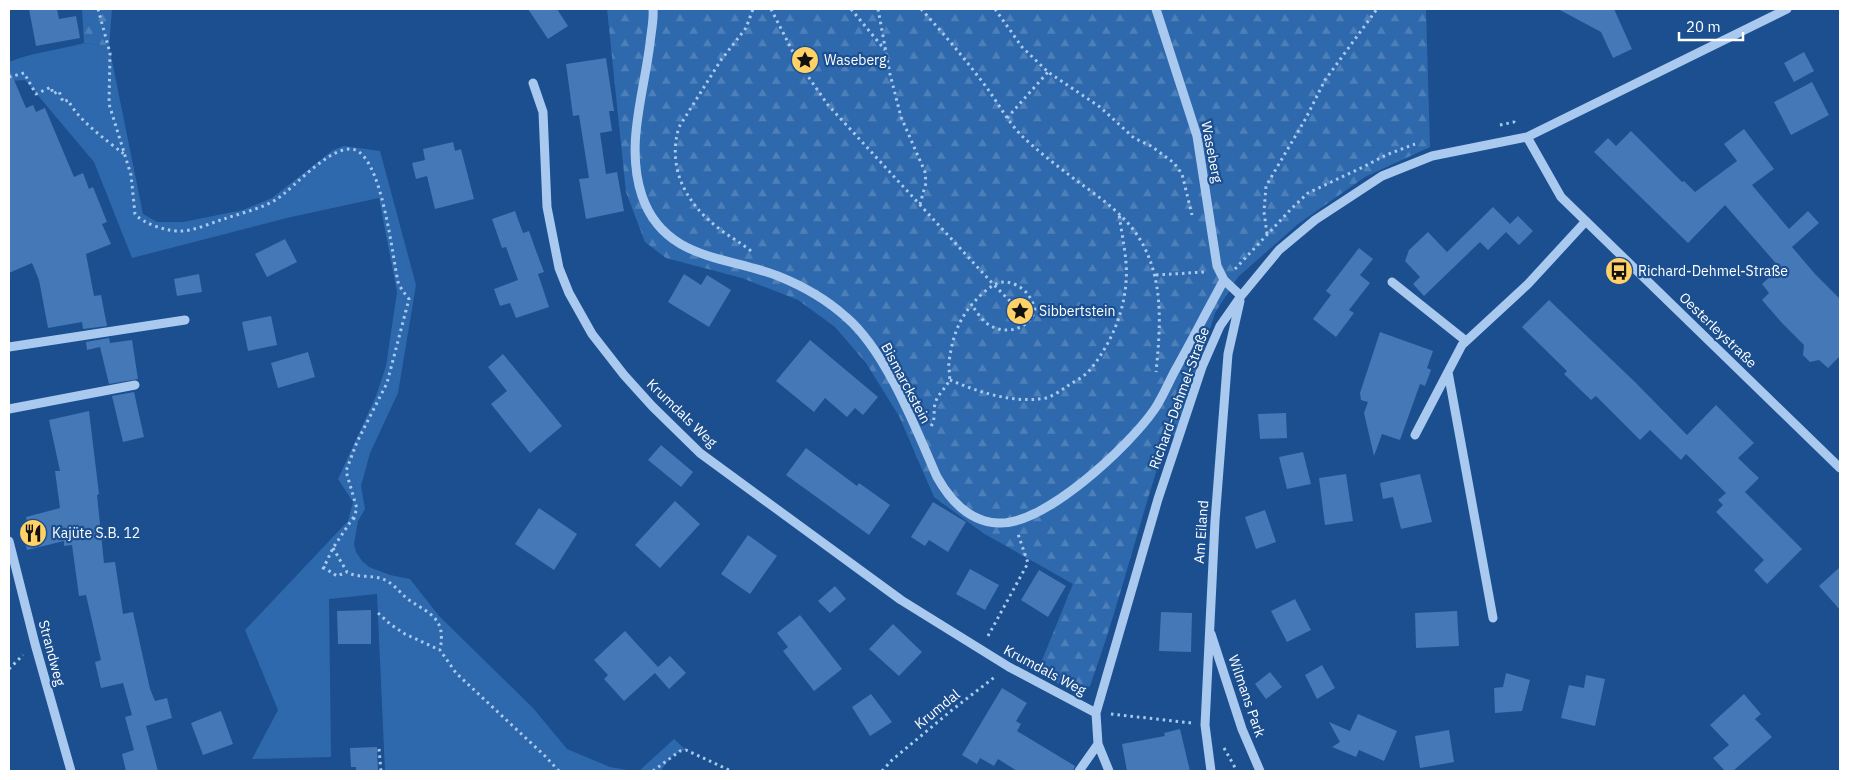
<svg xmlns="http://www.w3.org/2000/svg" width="1849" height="780" font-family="'IBM Plex Sans',sans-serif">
<defs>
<pattern id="forest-firs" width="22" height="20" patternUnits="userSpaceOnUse" patternTransform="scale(1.25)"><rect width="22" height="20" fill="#2e69ad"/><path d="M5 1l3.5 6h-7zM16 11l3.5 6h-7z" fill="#4d80b9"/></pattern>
</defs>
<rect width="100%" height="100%" fill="#1b4f8f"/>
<path fill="url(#forest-firs)" d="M82 9H112L109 46 84 43Z
M607 9H1426L1430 147 1365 177 1298 224 1238 277 1215 313 1176 437 1169 433C1140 517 1120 603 1090 686 1069 697 1056 681 1038 670L1073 584 983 533 934 497 899 416 866 363 835 327 798 300 742 278 666 258 645 242 626 192Z"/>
<path fill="#2e69ad" d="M84 43 109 46 143 214 157 222H183L243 210 272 198 333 150 344 146 380 151 416 285 398 393 370 453 361 486 365 509 358 521 354 544 356 552 362 561 369 567 390 575 410 579 439 616 533 708 567 749 610 767 633 771H385L377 594 329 599 331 757 252 759 278 710 245 630 348 521 353 502 338 479 376 396 386 366 397 292 379 198 291 217 132 258 94 162 25 80 9 81V62C33 52 59 50 84 43Z
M674 739 686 750C674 752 667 761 661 771H639Z"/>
<path fill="#4478b7" d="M29 9H57L59 19 76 16 80 38 36 46Z
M528 9H557L568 26 548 39Z
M1558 9H1614L1632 49 1613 58 1601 32Z
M1804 52 1814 71 1794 82 1784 63Z
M606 58 614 111H609L612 131 600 133 606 174 617 172 624 211 586 219 579 179 589 178 579 115 573 116 566 64Z
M9 68 26 108 33 105 36 112 45 108 74 177 83 173 89 189 93 187 107 222 102 224 111 244 86 254 94 296 101 295 107 326 83 329 82 322 48 328 39 280 32 263 9 273Z
M1812 82 1829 115 1791 135 1774 102Z
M1744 129 1774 169 1752 185 1789 229 1808 211 1819 223 1792 247 1815 274 1840 299V356L1828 368 1819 360 1810 362 1803 355 1804 345 1782 323 1762 300 1769 293 1762 284 1780 268 1725 205 1688 243 1594 152 1608 138 1616 146 1631 131 1682 182 1684 181 1695 192 1737 161 1724 144Z
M453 142 455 151 461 149 474 199 435 209 427 176 416 179 412 163 425 160 423 149Z
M1493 207 1510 224 1518 216 1533 231 1519 245 1506 232 1488 250 1480 242 1424 296 1413 284 1420 277 1405 261 1409 250 1428 232 1447 252Z
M515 211 523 233 529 231 535 248 544 272 538 274 549 307 516 318 510 303 500 306 494 289 518 280 506 247 502 248 492 219Z
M285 239 297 262 267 277 255 254Z
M1359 248 1373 259 1360 275 1370 283 1349 310 1354 313 1336 337 1313 319 1331 295 1326 291Z
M199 274 202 292 177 296 174 279Z
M684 274 701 285 707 275 731 290 709 327 668 302Z
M1549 300 1635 382 1687 435 1716 405 1754 443 1738 458 1759 478 1745 492 1802 549 1767 584 1754 570 1764 560 1716 512 1723 505 1718 500 1726 493 1686 454 1681 460 1650 430 1640 440 1596 396 1591 400 1564 374 1567 371 1522 327Z
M271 316 277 345 248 351 242 322Z
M1380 332 1433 351 1427 368 1431 370 1425 386 1420 384 1400 440 1382 434 1374 456 1364 413 1368 402 1361 400 1360 393Z
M109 338 110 343 132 340 138 379 109 384 100 347 87 350 86 342Z
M810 340 878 397 863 415 855 408 847 417 825 398 814 412 776 381Z
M308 352 315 377 278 388 271 363Z
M503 354 562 426 530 453 491 404 507 391 488 367Z
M134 392 144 437 123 442 112 396Z
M89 411 99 494 97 495 104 563 115 562 123 614 133 612 150 689 155 701 167 698 172 718 146 726 158 771H126L122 754 134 750 125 717 132 715 123 683 101 688 95 662 101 660 86 595 79 596 72 545 64 546V541L27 550 22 530 28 528 26 517 60 508 55 471H60L49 420Z
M1286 413 1287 438 1260 439 1258 414Z
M661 445 693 472 681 487 648 460Z
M806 448 857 486 859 483 890 505 869 535 786 475Z
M1303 452 1311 484 1287 489 1279 457Z
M1346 474 1353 521 1325 525 1319 478Z
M1420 474 1432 522 1401 529 1393 497 1383 499 1380 483Z
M675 501 700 524 660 568 635 545Z
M933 502 966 522 948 552 929 540 925 546 911 537Z
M539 508 577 534 554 570 515 544Z
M1265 510 1276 542 1256 549 1245 517Z
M748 535 777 556 750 594 721 574Z
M1840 567V610L1819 586Z
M970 569 999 585 985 610 956 594Z
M1039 570 1066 586 1048 617 1021 600Z
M835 586 846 599 830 613 818 601Z
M1295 599 1311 630 1287 642 1271 611Z
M371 610V644H338L337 611Z
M1457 611 1459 646 1416 648 1415 613Z
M1161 612 1192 613 1191 652 1159 651Z
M800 615 842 669 814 691 783 651 788 647 777 633Z
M893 624 922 652 899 676 869 649Z
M625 631 658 667 670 656 686 673 669 689 655 673 624 701 604 679 608 675 594 660Z
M1322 665 1335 688 1317 699 1305 675Z
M1270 672 1282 687 1266 699 1255 684Z
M1506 673 1530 680 1522 711 1495 713 1494 688 1503 687Z
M1586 675 1605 679 1595 726 1561 718 1569 685 1584 688Z
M1002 688 1027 703 1016 721 1021 724 1017 731 1075 766 1073 771H1017L998 759 994 766 980 758 977 764 962 755Z
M871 694 892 722 870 736 852 707Z
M1744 694 1761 714 1755 719 1772 737 1733 771H1725L1713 758 1729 745 1710 725Z
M221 711 233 744 203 755 191 723Z
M1358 714 1397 731 1384 761 1359 750 1356 757 1332 747 1340 742 1329 722 1350 731Z
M1180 729 1190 771H1127L1122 744 1165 736 1164 733Z
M1449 730 1454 762 1420 768 1415 736Z
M377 747 378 771H356V767H351L350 748Z"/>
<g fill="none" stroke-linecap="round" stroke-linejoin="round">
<path stroke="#a9c9ee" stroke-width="3" stroke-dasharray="2.5 4" stroke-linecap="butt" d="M98 9 110 53 109 104 131 175 135 214C142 223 168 232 180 231 195 231 210 223 224 219 241 213 261 209 277 199 293 189 338 136 359 152 383 169 392 253 398 282L402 290 409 299 387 383 357 442 346 471 357 509 353 518 333 548 322 571
M771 9 798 62 828 105 993 284 1020 311
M851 9 885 50
M878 9 890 74 901 117 925 172 926 183 920 204
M921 9C944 34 966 60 987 88 998 103 1007 120 1020 134 1036 150 1055 164 1073 178 1088 189 1104 200 1118 213 1165 256 1162 314 1156 372
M995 9 1022 47 1048 72 1100 107 1134 138 1151 146 1174 163 1182 174 1192 215
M9 77 24 73 36 94 51 87 53 94 59 91 63 102 68 100C78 120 106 140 124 154
M1007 118 1048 72
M1500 125 1514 122 1517 125
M1267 234 1264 212 1266 186 1306 118 1325 80 1377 9
M751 251C740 242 728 236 717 227 685 202 667 167 679 127L721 60 746 28 753 9
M1235 269 1292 208 1308 193 1363 167 1386 155 1415 144
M1156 275 1205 272
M950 380C979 392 1013 404 1046 398 1053 396 1060 391 1066 387 1073 382 1082 378 1088 372 1109 348 1124 314 1126 282 1128 260 1122 237 1119 214
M931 426C936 419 933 412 935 404 937 395 945 389 949 381 951 376 948 368 949 362 953 332 961 313 984 292 994 284 1002 279 1014 284 1026 289 1032 298 1035 310 1030 327 1010 335 993 327 983 323 977 312 971 304
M353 518 358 521
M333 548 347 572C359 579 373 574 385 580 394 584 401 594 409 600 432 615 446 619 440 650
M323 567 337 576 347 572
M378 613 390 624 405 634 440 650 456 673 545 756 559 771
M988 636 1028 563 1018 534
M9 669 23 655
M1111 714 1192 723
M1224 748 1237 771
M379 749 381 771
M653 771 680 751 686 750 731 771
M882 771 892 760 952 710 996 676"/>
<path stroke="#a9c9ee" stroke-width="9" d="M653 9C654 20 651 32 650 43 644 94 625 145 642 196 664 260 726 256 778 276 803 286 826 299 846 317 886 351 916 429 937 477 950 500 970 522 998 523 1044 526 1129 446 1154 410 1163 397 1169 381 1177 367 1193 338 1208 309 1224 280
M1156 9 1197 136 1217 266 1224 280 1241 296
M533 83 543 112 547 207 559 268 569 293 592 334 624 375 652 406 700 453 901 600 1009 667 1096 713
M1527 137 1561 197 1840 468
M1392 282 1466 341
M9 347 185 320
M1448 372 1493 618
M9 409 135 385
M1415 435 1462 345 1528 284 1586 221
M9 541 35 644 71 771
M1211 634 1242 729 1260 771
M1079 771 1098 744
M1109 771 1098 744 1096 713 1158 499 1202 367 1220 326 1241 296 1279 250 1315 220 1382 176 1432 156 1527 137 1787 9
M1211 771 1205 725 1215 521 1228 354 1240 301"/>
</g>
<defs>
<g id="sight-disc" transform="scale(1.4375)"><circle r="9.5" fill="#ffd166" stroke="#1b4f8f"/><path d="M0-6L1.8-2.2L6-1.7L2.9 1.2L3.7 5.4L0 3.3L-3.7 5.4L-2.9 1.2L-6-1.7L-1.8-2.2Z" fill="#111"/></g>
<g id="bus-disc" transform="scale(1.4375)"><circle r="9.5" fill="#ffd166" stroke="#1b4f8f"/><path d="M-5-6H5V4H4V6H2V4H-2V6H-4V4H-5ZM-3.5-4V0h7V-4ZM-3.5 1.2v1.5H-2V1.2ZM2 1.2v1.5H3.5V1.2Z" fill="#111"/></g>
<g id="restaurant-disc" transform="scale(1.4375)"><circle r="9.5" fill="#ffd166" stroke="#1b4f8f"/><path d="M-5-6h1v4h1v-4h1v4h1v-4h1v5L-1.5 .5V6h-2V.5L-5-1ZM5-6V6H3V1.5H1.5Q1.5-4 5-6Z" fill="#111"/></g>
</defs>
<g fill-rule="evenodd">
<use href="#sight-disc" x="805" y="60"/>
<use href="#bus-disc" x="1619" y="271"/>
<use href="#sight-disc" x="1020" y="311"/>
<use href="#restaurant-disc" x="33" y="533"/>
</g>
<g text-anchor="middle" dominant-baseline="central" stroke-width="4.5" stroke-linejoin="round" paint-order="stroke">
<g font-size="14" fill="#fff" stroke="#1b4f8f" text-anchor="start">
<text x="824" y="60">Waseberg</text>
<text x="1638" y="271">Richard-Dehmel-Straße</text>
<text x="1039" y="311">Sibbertstein</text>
<text x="52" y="533">Kajüte S.B. 12</text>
</g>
<g font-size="14" fill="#fff" stroke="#1b4f8f">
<text transform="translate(1212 152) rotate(79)">Waseberg</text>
<text transform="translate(1718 330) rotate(44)">Oesterleystraße</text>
<text transform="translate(906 383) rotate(62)">Bismarckstein</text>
<text transform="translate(1179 398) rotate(-70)">Richard-Dehmel-Straße</text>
<text transform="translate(682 413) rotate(44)">Krumdals Weg</text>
<text transform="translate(1201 532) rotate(-86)">Am Eiland</text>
<text transform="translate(52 653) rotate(75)">Strandweg</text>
<text transform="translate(1045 670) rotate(28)">Krumdals Weg</text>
<text transform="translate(1247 696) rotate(71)">Wilmans Park</text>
<text transform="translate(937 709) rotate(-39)">Krumdal</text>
</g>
</g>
<rect width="1849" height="780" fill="none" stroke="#ffffff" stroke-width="20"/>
<path d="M1679 32v8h64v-8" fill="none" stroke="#ffffff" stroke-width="2.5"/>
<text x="1686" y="32" font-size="15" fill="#ffffff" stroke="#1b4f8f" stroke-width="4" paint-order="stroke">20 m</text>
</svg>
